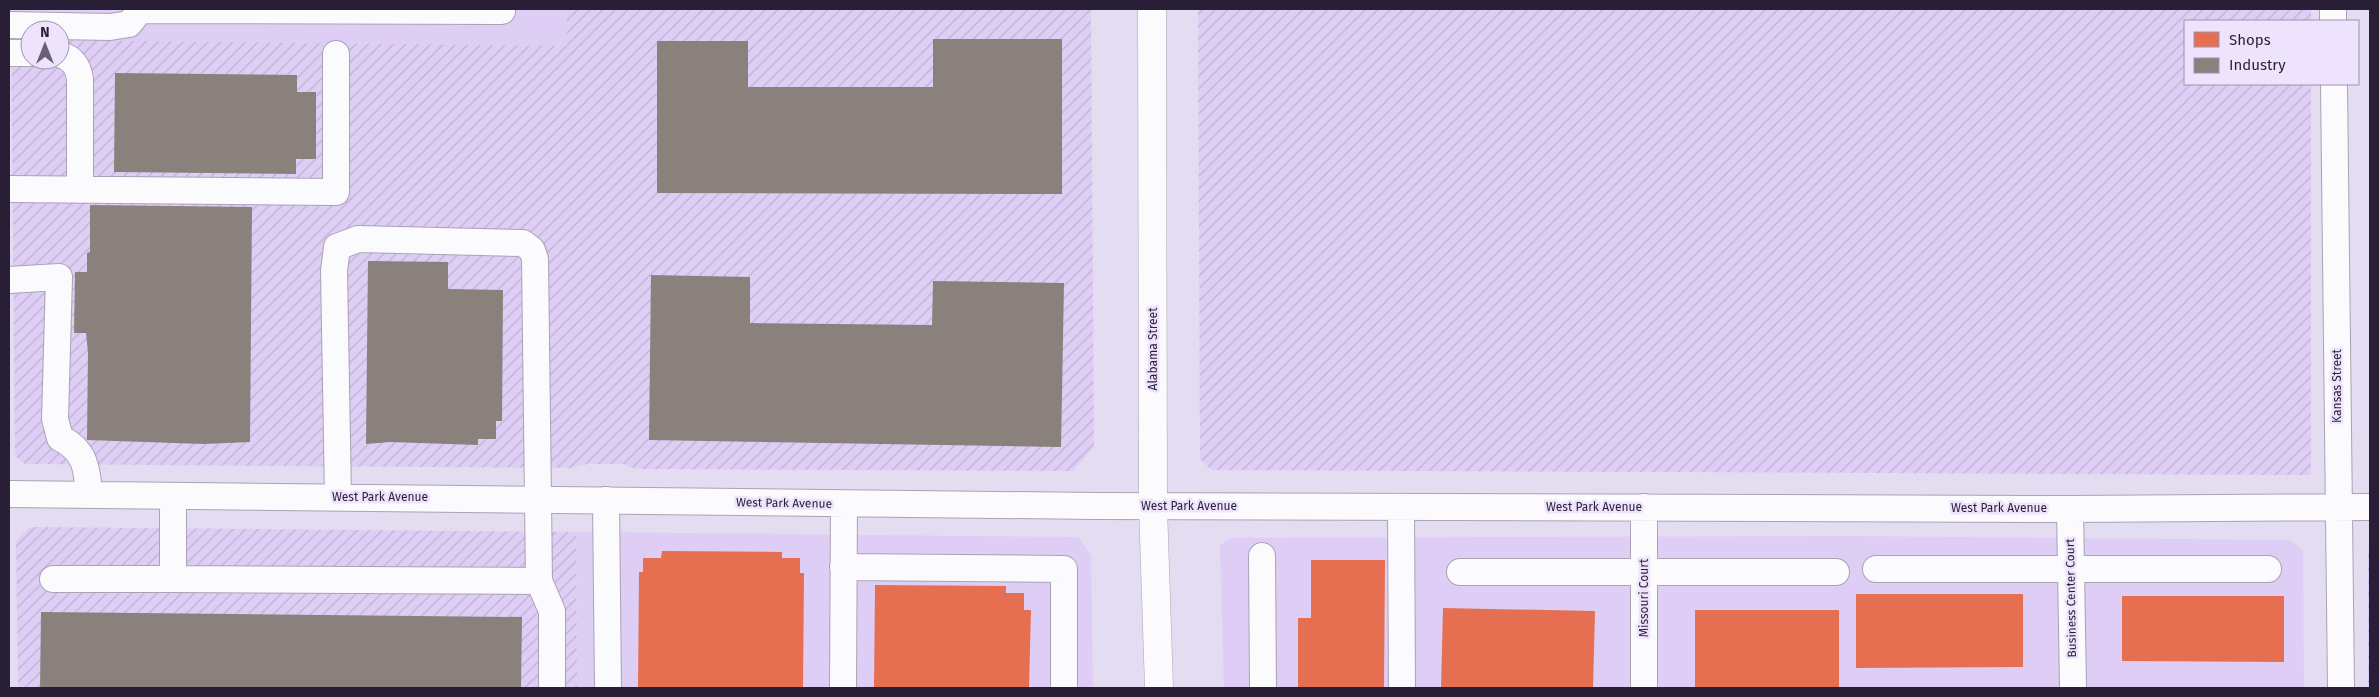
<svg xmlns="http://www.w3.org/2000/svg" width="2379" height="697" font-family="'Fira Sans',sans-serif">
<defs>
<pattern id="industrial-furrows" width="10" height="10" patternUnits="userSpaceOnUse" patternTransform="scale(1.25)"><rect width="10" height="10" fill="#decef5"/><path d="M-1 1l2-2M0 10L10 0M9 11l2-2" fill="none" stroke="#beb0d3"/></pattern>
</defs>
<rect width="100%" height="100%" fill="#e4dcf0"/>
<path fill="#decef5" d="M11 9H567L568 46 60 40V30H30V40L11 39Z
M576 532 1078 537 1091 555 1093 688H577Z
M1847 536 2290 540 2303 551 2304 688H1224L1220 546 1229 538Z"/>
<path fill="url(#industrial-furrows)" d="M567 9H1091L1094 447 1073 471 636 469 622 464H587L571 468 25 464 15 456 11 39 30 40V60H60V40L567 46Z
M1198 9H2311V21H2185V84H2311V475L1212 470 1200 459Z
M30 527 576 532 577 688H18L16 541Z
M2370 548V688H2368V550Z"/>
<path fill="#e76f51" d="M662 551 782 552V558H800V573H804L803 688H638L639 572H643V558H661Z
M1311 560H1385L1384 688H1298V618H1311Z
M875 585 1006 586V593H1024V610H1031L1029 688H874Z
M1856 594H2023V667L1856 668Z
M2122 596H2284V662L2122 661Z
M1443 608 1595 611 1593 688H1441Z
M1695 610H1839V688H1695Z"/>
<path fill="#8a817c" d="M933 39H1062V194L657 193V41H748V87H933Z
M115 73 297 75V92H316V159H296V174L114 172Z
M90 205 252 207 250 442 204 444 87 440 88 352 86 333H74L75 272H87V253L90 252Z
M368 261 448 262V289L503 290 502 421H496V439H478V445L390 442 366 444Z
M651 275 750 277V323L932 325 933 281 1064 283 1061 447 649 440Z
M41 612 522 617 521 688H40Z"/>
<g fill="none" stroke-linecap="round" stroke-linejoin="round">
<g stroke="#aaa2b5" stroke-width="28">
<path id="minor" d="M2333 9V21
M141 10 502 11
M9 25 110 27 129 24 141 9
M9 53H30
M60 54C73 59 78 66 80 79V190
M2334 84 2341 688
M9 189 336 192V54
M9 280 59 277 55 419 60 438C86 451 87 469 89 495
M9 494 1096 506 2070 509 2370 507
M173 496V579L539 581 535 259 532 250 523 243 358 239 337 247 334 271 338 497
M606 500 608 688
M1401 507 1402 688
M1644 507V688
M2070 509 2073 688
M1262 556 1263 688
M843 567 1064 569V688
M1876 569H2268
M1460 572H1836
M53 579H173
M539 581 552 611V688
M843 688 844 504"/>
</g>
<g stroke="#aaa2b5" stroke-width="29">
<path id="major" d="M1152 9 1153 506 1159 688"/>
</g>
<use href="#minor" stroke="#fbfafd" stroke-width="26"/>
<use href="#major" stroke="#fbfafd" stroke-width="28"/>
</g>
<g text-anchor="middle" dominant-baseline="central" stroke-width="5" stroke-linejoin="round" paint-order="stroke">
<g font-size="12" fill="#281e35" stroke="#ede3fc">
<text transform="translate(1153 349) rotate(-90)">Alabama Street</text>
<text transform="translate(2337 386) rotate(-90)">Kansas Street</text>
<text x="380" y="497">West Park Avenue</text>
<text transform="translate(784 503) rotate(1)">West Park Avenue</text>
<text x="1189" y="506">West Park Avenue</text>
<text x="1594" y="507">West Park Avenue</text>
<text x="1999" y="508">West Park Avenue</text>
<text transform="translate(1644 598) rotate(-90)">Missouri Court</text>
<text transform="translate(2071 598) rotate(-91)">Business Center Court</text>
</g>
</g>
<rect width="2379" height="697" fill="none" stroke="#281e35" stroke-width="20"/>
<rect x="2184" y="20" width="175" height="65" fill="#ede3fc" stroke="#9e94ac"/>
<rect x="2194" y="32" width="25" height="15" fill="#e76f51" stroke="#9e94ac"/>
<text x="2229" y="45" font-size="15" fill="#281e35">Shops</text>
<rect x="2194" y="58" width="25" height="15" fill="#8a817c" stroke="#9e94ac"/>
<text x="2229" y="70" font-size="15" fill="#281e35">Industry</text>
<g transform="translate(45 45)"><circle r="24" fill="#ede3fc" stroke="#9e94ac"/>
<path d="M0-4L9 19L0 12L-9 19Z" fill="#6a6076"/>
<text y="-8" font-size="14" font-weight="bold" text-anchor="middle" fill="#281e35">N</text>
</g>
</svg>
